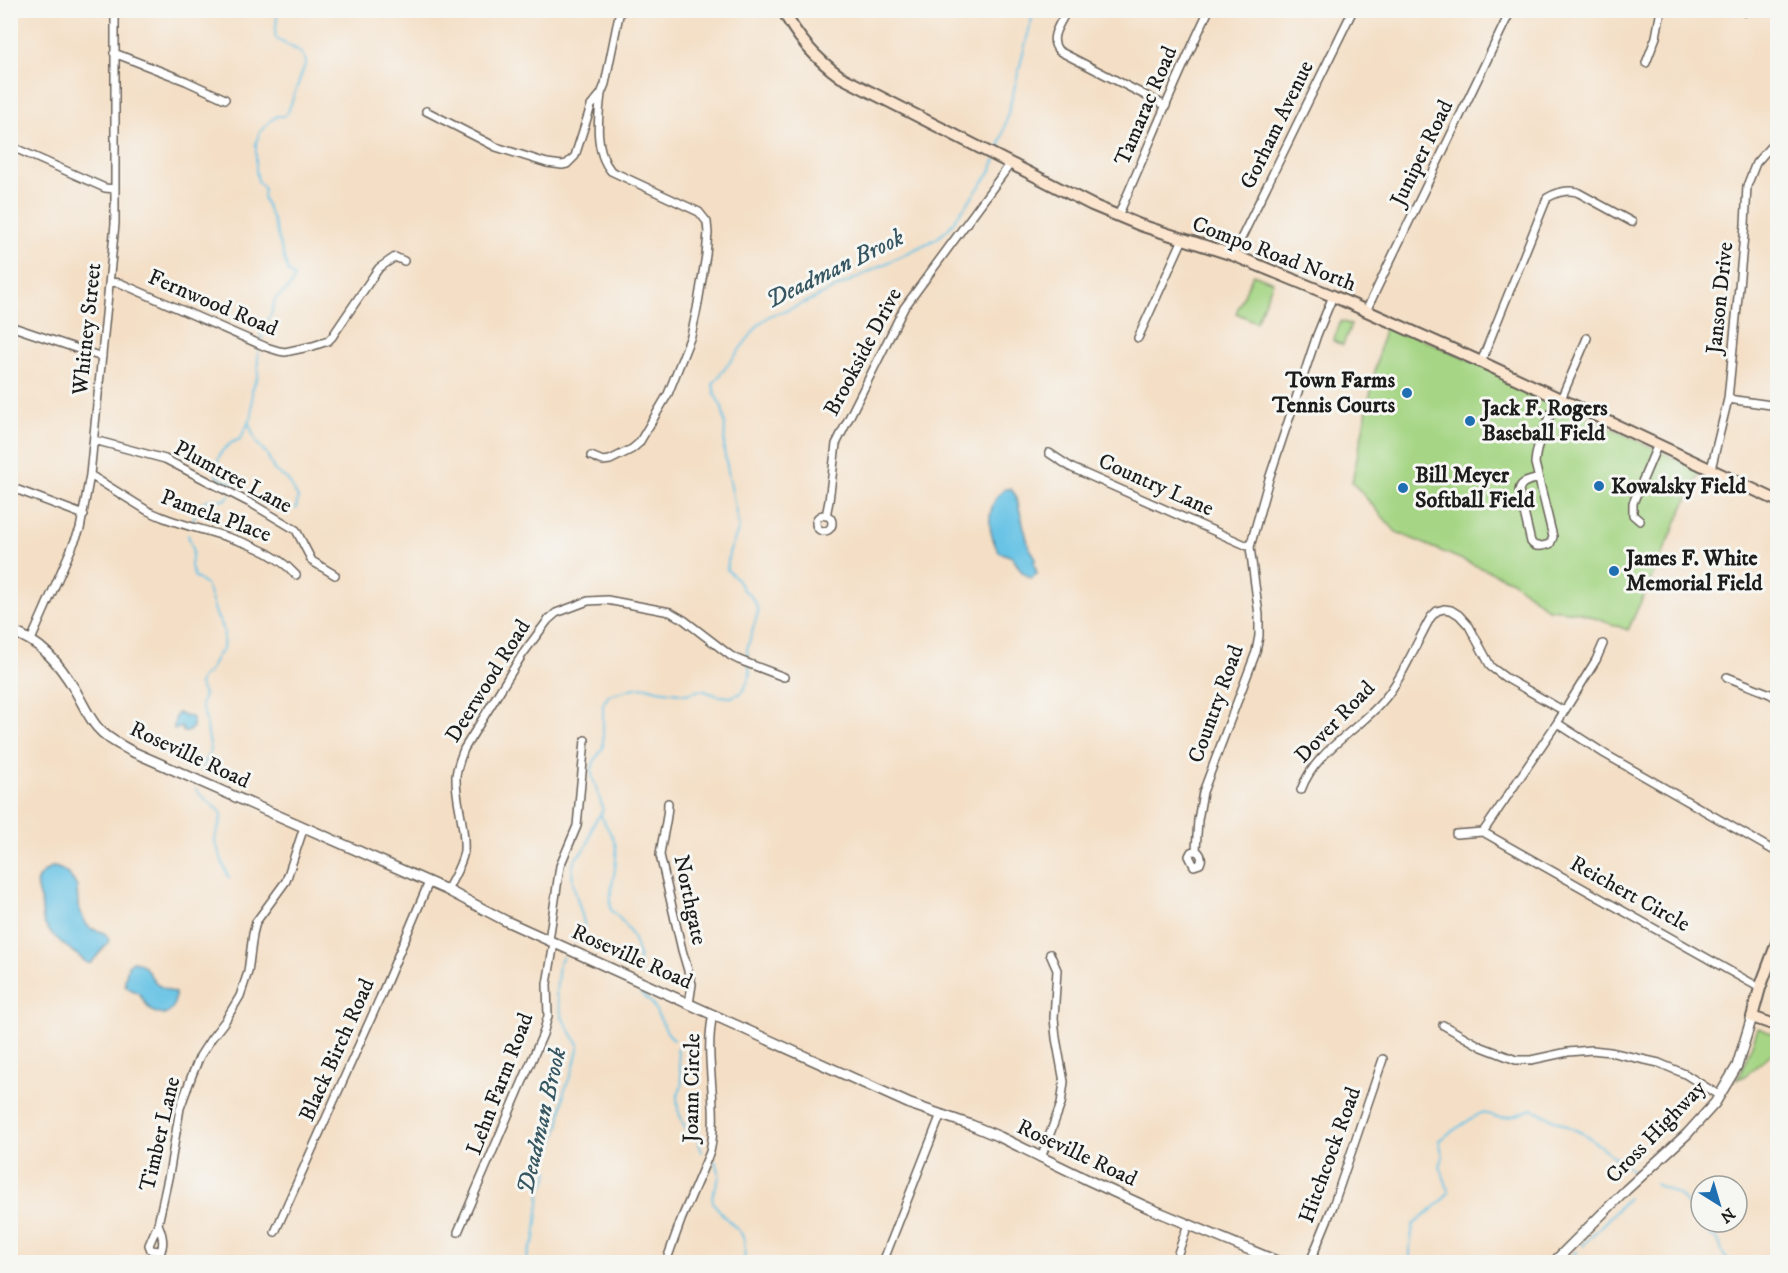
<svg xmlns="http://www.w3.org/2000/svg" width="1788" height="1273" font-family="'IM FELL DW Pica',serif">
<rect width="100%" height="100%" fill="#f6f6f2"/>
<filter id="ink" filterUnits="userSpaceOnUse"><feTurbulence type="fractalNoise" baseFrequency=".0167" numOctaves="2"/><feDisplacementMap in="SourceGraphic" scale="12" xChannelSelector="R" yChannelSelector="G"/><feConvolveMatrix kernelMatrix="1 2 1 2 8 2 1 2 1" color-interpolation-filters="sRGB"/></filter>
<filter id="wash" filterUnits="userSpaceOnUse"><feTurbulence type="fractalNoise" baseFrequency=".008" numOctaves="4" result="noise"/><feDisplacementMap in="SourceGraphic" scale="24" xChannelSelector="R" yChannelSelector="G"/><feGaussianBlur stdDeviation="1.35" result="paint"/><feColorMatrix in="noise" values="0 0 0 0 0 0 0 0 0 0 0 0 0 0 0 0 0 1.4 0 .05"/><feComposite in="paint" operator="in"/></filter>
<g filter="url(#wash)">
<rect width="100%" height="100%" fill="#f4dfc6"/>
<path fill="#a6d685" stroke="#617950" stroke-width="1.5" d="M1253 274 1273 282 1256 322 1236 313Z
M1341 321 1351 325 1343 345 1333 341Z
M1385 323 1490 369 1700 471 1628 630 1578 612 1548 609 1512 581 1396 532 1352 482Z
M1758 1028 1777 1035V1049L1746 1075 1736 1080 1743 1068Z"/>
<path fill="#67c3e5" stroke="#427080" stroke-width="1.5" d="M1005 489H1011L1016 496 1029 547 1036 558 1034 563 1037 574 1031 578 1022 572 1012 557 999 552C987 533 985 504 1005 489Z
M178 713 193 718V727L188 732H183L182 727 174 730 175 717Z
M52 867C64 868 72 877 77 887L78 905 85 923 90 928 104 933 107 936 109 940 107 944 91 963H87C76 953 52 938 45 925 41 918 43 909 41 902 34 883 33 878 52 867Z
M133 961C147 963 148 975 157 984 163 989 169 990 175 993 175 1003 174 1011 164 1015 147 1012 149 1007 140 995 136 990 127 990 125 984 124 979 128 970 128 965Z"/>
<g fill="none" stroke-linecap="round" stroke-linejoin="round">
<path stroke="#67c3e5" stroke-width="2" d="M998 153 1034 10
M262 339 261 333 272 312 275 299 287 290 293 282 294 277 288 271 273 220 263 197 264 189 258 181 256 171V143L260 132 270 121 277 116H284L288 112 306 62C301 46 285 47 275 37L277 17 275 10
M248 421 256 442 267 454 274 470 288 480 298 498 296 509
M237 485C229 480 220 483 215 472L219 457 222 451 231 443 240 439 252 416V389L258 376V350
M192 524 198 505 211 499 225 500 230 495
M188 535 193 549 191 566 194 576 207 586 217 617 222 625 224 632 223 649 217 656 208 673 201 678 199 685 204 694 201 706 205 717 211 751 201 770
M196 789 202 797 221 812C223 823 215 830 215 841 215 845 219 850 220 855 223 863 225 870 229 878
M601 815C605 827 615 836 616 849 618 870 608 889 611 910 633 929 640 947 640 975
M574 942 581 938 585 931C584 912 569 885 573 866 574 857 581 854 586 847 590 840 590 832 593 825 596 818 601 816 603 809L591 772 594 762 603 747V704L609 695 635 688 647 687 657 690 686 694 701 690 719 696 731 697 741 693 744 690 750 675 747 649 758 612 756 604 749 594 743 590 737 579 727 570 729 553 739 528 724 451 725 423 722 407 715 395 713 384 760 323 771 315 783 312 813 299 936 239 948 229 989 174 996 159
M640 988V993L651 1002 667 1032 674 1040
M677 1048 682 1085 677 1097 678 1110 686 1131 697 1138 702 1152
M715 1161C727 1182 709 1187 713 1202 714 1205 717 1207 719 1210 736 1234 748 1225 744 1262
M1655 1184C1664 1188 1673 1191 1681 1197 1696 1210 1698 1232 1718 1240L1724 1256 1733 1262
M1583 1245 1628 1198
M526 1262 529 1251 535 1239 540 1193 549 1172 545 1165 548 1153 553 1145 560 1122 564 1092 573 1069 579 1046 563 1019 556 994 559 963 563 957
M1410 1262V1246L1413 1225C1425 1214 1440 1206 1449 1192L1440 1166 1443 1157 1439 1140C1446 1136 1478 1113 1482 1113 1486 1113 1492 1116 1496 1117 1510 1119 1519 1114 1532 1109L1584 1134 1633 1171
M1566 1262 1577 1251"/>
</g>
</g>
<g filter="url(#ink)">
<g fill="none" stroke-linecap="round" stroke-linejoin="round">
<g stroke="#686058" stroke-width="10">
<path id="minor" d="M1067 10C1061 23 1047 38 1059 51L1166 106
M1741 10 1745 12
M114 53 186 81 225 99
M1646 63 1656 37 1661 10
M426 111 496 147 547 163 562 165 567 164 575 156 591 106 601 94 605 84 620 10
M10 146 105 188 115 189
M1118 216C1148 148 1176 78 1209 10
M1233 255 1353 10
M110 282 120 283 266 347 279 351 285 352 313 346 328 341 332 337 374 275 379 268 395 257 404 261
M1366 311 1511 10
M10 326 102 357
M1138 338 1183 239
M1481 362 1547 198C1557 192 1566 189 1577 192L1632 222
M1561 399 1587 338
M1728 399 1778 406
M94 440 165 459 254 505 296 530 312 561 335 575
M1049 453 1072 468 1250 547
M591 456 603 461 610 460 632 449 639 443 668 394 691 336 697 309 706 255 708 233 707 222 699 212 611 171C594 151 598 118 601 94
M1711 469 1728 399 1745 225 1747 186 1756 163 1778 138
M90 475 148 511 162 517C205 534 264 539 296 575
M1539 478C1530 481 1520 481 1519 491L1531 542C1536 549 1542 546 1550 544L1553 537 1535 463C1537 439 1548 419 1559 398
M10 487 84 515
M816 523a8 8 0 1 1 16 0a8 8 0 1 1-16 0Z
M826 516 829 501 836 444 904 308 1011 163
M1640 521 1633 515V503L1658 444
M31 640 80 529 90 475 115 224V10
M1727 677 1770 694 1778 699
M1557 723 1605 754 1778 853
M1301 790C1315 751 1356 732 1382 702 1402 679 1416 643 1431 617L1437 611 1444 609 1451 610 1459 615 1469 626 1491 667 1506 678 1564 711
M668 803C668 821 662 837 660 855L682 950 692 984 689 1004
M1483 832 1557 723 1596 660 1603 644
M1456 834 1483 832 1760 988
M1196 850 1191 852 1189 856 1194 866 1200 864C1203 858 1201 854 1196 850L1198 820 1203 792 1256 652 1259 636V615L1250 547 1269 479 1317 335 1333 296
M447 890C453 879 462 864 464 851 466 826 455 801 456 776 457 766 461 757 464 749L522 655 548 620 556 613 588 601 607 600 670 612 684 620 731 656 739 660 784 677
M549 940 560 866 577 826 585 740
M1443 1025 1482 1047 1516 1060H1531L1568 1052 1592 1050 1610 1052 1659 1063 1685 1074 1720 1096
M1041 1158 1061 1104 1064 1082 1056 1038 1054 1018 1057 970 1050 954
M275 1232 380 998 429 882
M458 1232 543 1034 548 1016 547 984 554 943
M160 1251 151 1250 149 1245 158 1224 170 1169 180 1108 192 1075 200 1056 211 1039 225 1021 240 996 248 972 253 934 256 922 286 881 304 827
M156 1262C164 1248 165 1240 158 1224
M666 1262 681 1220 710 1152C720 1106 703 1059 713 1014
M883 1262 941 1114
M1175 1262 1188 1224
M1310 1262 1333 1206 1383 1059"/>
</g>
<g stroke="#686058" stroke-width="12">
<path id="tertiary" d="M10 631C41 641 59 663 75 690 82 702 88 716 97 727 106 738 119 744 131 751L447 890 506 921 910 1104 971 1125 1000 1137 1090 1181 1149 1208 1279 1262
M1554 1262 1626 1190 1687 1134 1715 1103 1737 1066 1752 1017"/>
</g>
<g stroke="#686058" stroke-width="14">
<path id="secondary" d="M783 10C797 38 816 59 841 77L1092 205 1140 225 1233 255 1333 296 1481 362 1778 501
M1778 940 1760 988 1752 1017 1778 1026"/>
</g>
<use href="#minor" stroke="#fff" stroke-width="7"/>
<use href="#tertiary" stroke="#fff" stroke-width="9"/>
<use href="#secondary" stroke="#fbe5cf" stroke-width="10"/>
</g>
</g>
<g fill="#1f6fb2" stroke="#f6f6f2" stroke-width="2">
<circle cx="1407" cy="393" r="6"/>
<circle cx="1470" cy="421" r="6"/>
<circle cx="1599" cy="486" r="6"/>
<circle cx="1403" cy="488" r="6"/>
<circle cx="1614" cy="571" r="6"/>
</g>
<g text-anchor="middle" dominant-baseline="central" stroke-width="6" stroke-linejoin="round" paint-order="stroke">
<g font-size="22" fill="#1c1c1c" stroke="#f6f6f2">
<text transform="translate(1146 106) rotate(-67)">Tamarac Road</text>
<text transform="translate(1277 125) rotate(-64)">Gorham Avenue</text>
<text transform="translate(1422 153) rotate(-64)">Juniper Road</text>
<text transform="translate(1274 254) rotate(21)">Compo Road North</text>
<text transform="translate(1720 298) rotate(-84)">Janson Drive</text>
<text transform="translate(213 303) rotate(23)">Fernwood Road</text>
<text transform="translate(87 329) rotate(-84)">Whitney Street</text>
<text transform="translate(863 352) rotate(-62)">Brookside Drive</text>
<text transform="translate(233 477) rotate(28)">Plumtree Lane</text>
<text transform="translate(1156 485) rotate(24)">Country Lane</text>
<text transform="translate(216 516) rotate(20)">Pamela Place</text>
<text transform="translate(488 681) rotate(-58)">Deerwood Road</text>
<text transform="translate(1216 704) rotate(-70)">Country Road</text>
<text transform="translate(1335 722) rotate(-46)">Dover Road</text>
<text transform="translate(190 755) rotate(25)">Roseville Road</text>
<text transform="translate(1630 894) rotate(29)">Reichert Circle</text>
<text transform="translate(690 900) rotate(78)">Northgate</text>
<text transform="translate(632 957) rotate(24)">Roseville Road</text>
<text transform="translate(337 1050) rotate(-66)">Black Birch Road</text>
<text transform="translate(500 1084) rotate(-69)">Lehn Farm Road</text>
<text transform="translate(692 1088) rotate(-89)">Joann Circle</text>
<text transform="translate(1656 1132) rotate(-46)">Cross Highway</text>
<text transform="translate(160 1134) rotate(-77)">Timber Lane</text>
<text transform="translate(1077 1153) rotate(25)">Roseville Road</text>
<text transform="translate(1330 1155) rotate(-70)">Hitchcock Road</text>
</g>
<g font-size="22" font-weight="bold" fill="#1c1c1c" stroke="#f6f6f2" text-anchor="start">
<text x="1395" y="380" text-anchor="end">Town Farms<tspan x="1395" dy="25">Tennis Courts</tspan></text>
<text x="1482" y="408">Jack F. Rogers<tspan x="1482" dy="25">Baseball Field</tspan></text>
<text x="1415" y="475">Bill Meyer<tspan x="1415" dy="25">Softball Field</tspan></text>
<text x="1611" y="486">Kowalsky Field</text>
<text x="1626" y="558">James F. White<tspan x="1626" dy="25">Memorial Field</tspan></text>
</g>
<g font-size="24" font-style="italic" fill="#365662" stroke="#f6f6f2">
<text transform="translate(835 269) rotate(-26)">Deadman Brook</text>
<text transform="translate(542 1121) rotate(-77)">Deadman Brook</text>
</g>
</g>
<rect width="1788" height="1273" fill="none" stroke="#f6f6f2" stroke-width="36"/>
<g transform="translate(1719 1204) rotate(143)"><circle r="28" fill="#f6f6f2" stroke="#9f9f9c" stroke-width="1.5"/>
<path d="M0-4.5L10 22L0 15L-10 22Z" fill="#1f6fb2"/>
<text y="-9" font-size="16" font-weight="bold" text-anchor="middle" fill="#1c1c1c">N</text>
</g>
</svg>
